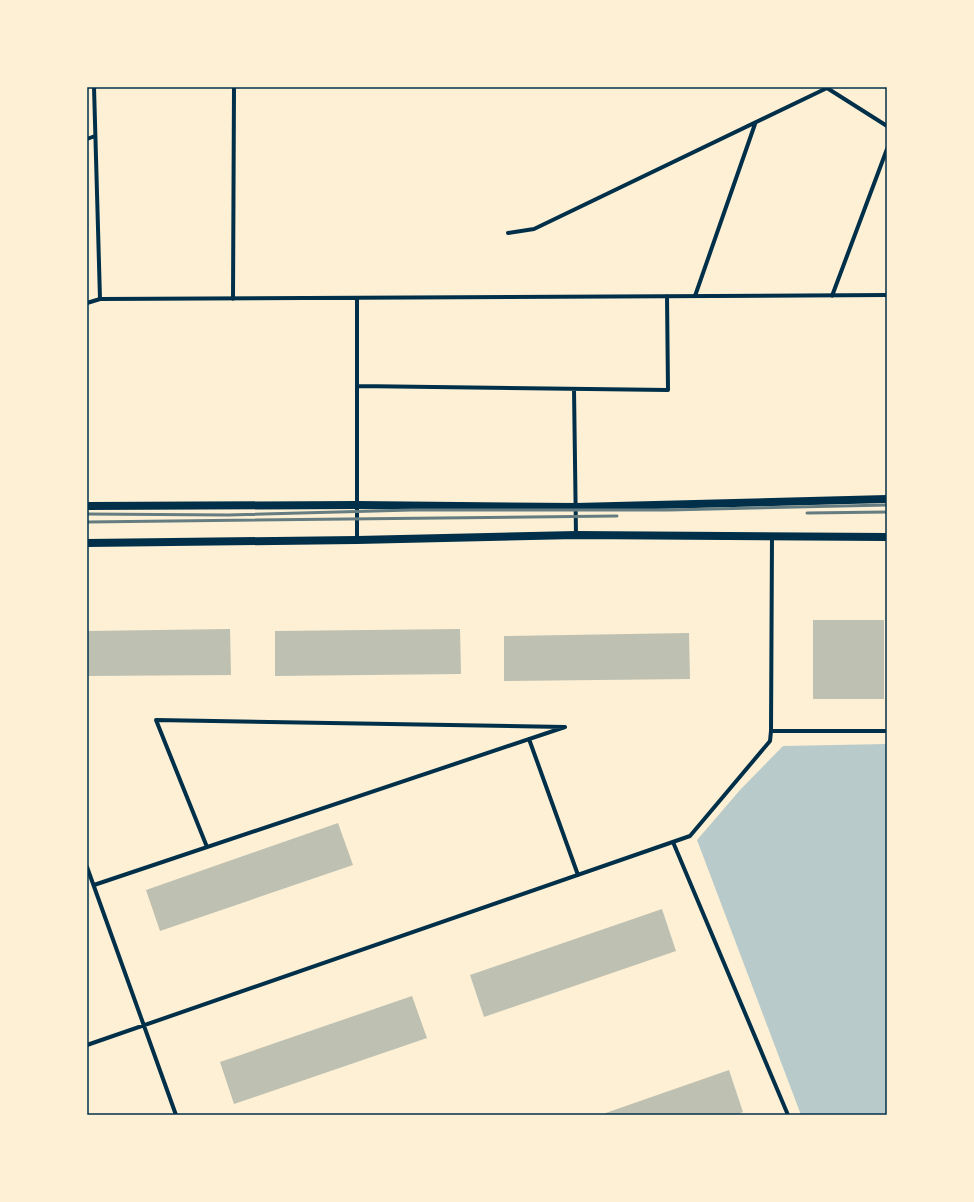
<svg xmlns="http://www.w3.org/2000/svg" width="974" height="1202" font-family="Helvetica,sans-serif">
<rect width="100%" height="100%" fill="#fdf0d5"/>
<path fill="#b9caca" d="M887 744V1115H801L697 840 740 790 783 746Z"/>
<path fill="#bec0b2" d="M813 620H884V699H813Z
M230 629 231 675 87 676V631Z
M460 629 461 674 275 676V631Z
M689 633 690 679 504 681V636Z
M338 823 353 865 160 931 146 890Z
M662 909 676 951 484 1017 470 975Z
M412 996 427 1038 234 1104 220 1062Z
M729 1070 743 1112 736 1115H600Z"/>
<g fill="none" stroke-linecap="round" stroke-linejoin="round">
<path stroke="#003049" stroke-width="4" d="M94 87 100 299
M87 139 95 136
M508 233 534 229 827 88 887 126
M695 296 755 124
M832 296 887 149
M357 298V540
M233 299 234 87
M87 303 100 299 887 295
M357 386 668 390 667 296
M574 389 576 535
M771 731H887
M529 739 578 875
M673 842 788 1115
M87 867 176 1115
M94 885 565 727 156 720 207 847
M87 1045 690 836 770 741 771 731 772 536"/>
<path stroke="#003049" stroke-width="8" d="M87 506 357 505 576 507 887 499
M87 543 357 540 576 535 887 537"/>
<path stroke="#657d81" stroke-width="3" d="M807 513 887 512
M87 514 228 515 412 510H669L887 505
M87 522 617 516"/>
</g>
<rect width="974" height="1202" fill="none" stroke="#fdf0d5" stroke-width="176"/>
<rect x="88" y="88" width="798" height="1026" fill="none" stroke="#003049" stroke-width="1.5"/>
</svg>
